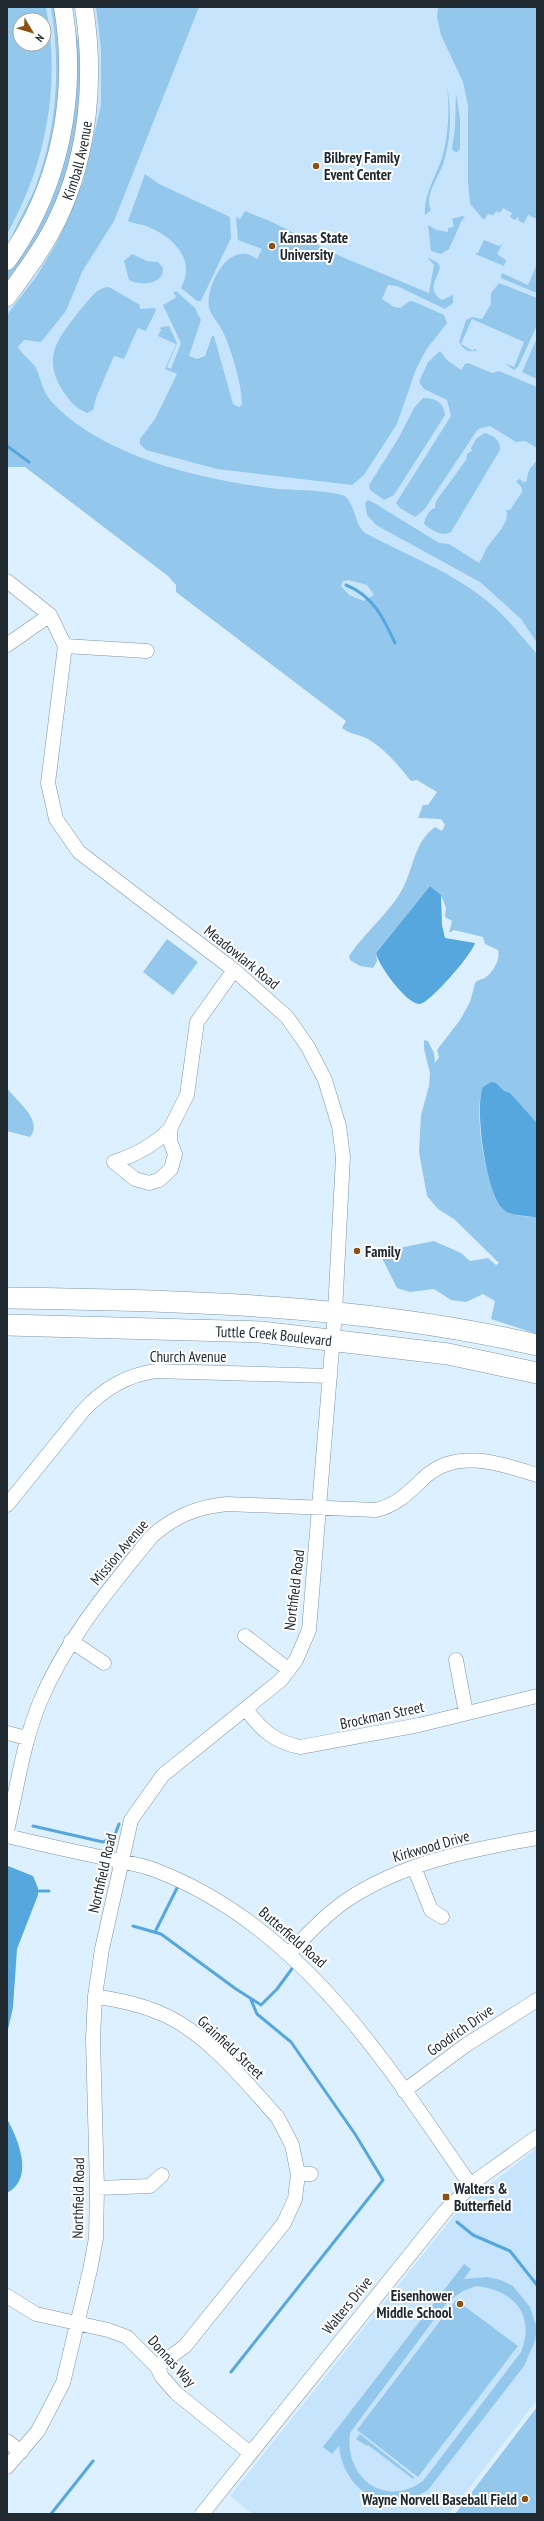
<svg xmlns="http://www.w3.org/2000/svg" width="544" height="2521" font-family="'PT Sans Narrow',sans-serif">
<rect width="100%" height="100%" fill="#ddf0ff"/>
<path fill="#c6e5fc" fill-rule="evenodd" d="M7 7H537V852L7 448ZM20 20H44V44H20Z
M537 2148V2400L449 2514H253L230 2496 460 2208Z"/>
<path fill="#94c7ec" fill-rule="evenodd" d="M7 7H46C61 85 46 165 7 234ZM20 20H44V44H20Z
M51 7H56L61 97 43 178 7 252C7 241 29 203 35 188 57 129 61 68 51 7Z
M96 7H199L114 221 82 272 66 311 41 342 24 340 18 347C22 355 31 360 36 368 41 378 42 391 51 401 101 456 199 479 270 488 292 491 325 489 345 496 356 506 354 524 365 533 406 555 450 571 486 600 506 616 521 636 537 654V1123L513 1097 481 1094C475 1119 486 1195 507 1211 515 1218 528 1215 537 1218V1334L491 1319 495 1301 483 1294 466 1302 451 1300 434 1289 410 1292 397 1288 382 1258 389 1250 434 1241 461 1253 470 1261 488 1258 496 1265 499 1263 454 1219 438 1209 427 1196 419 1152 421 1115 429 1086 430 1073 424 1049V1040L428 1041 434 1053 435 1063 439 1057 437 1050 460 1020 470 1002 475 983C478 979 482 980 486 977 493 972 501 958 498 950L485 944 483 937 454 930 449 933 452 921 445 917 446 908 441 895 430 886 376 953 377 961 373 968 360 966 350 960 349 956C365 932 389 914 403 888 414 867 414 842 435 827L442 831 445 825 441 819 418 818 423 805H428L437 792 417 780 411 781C398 765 386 750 368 739 359 734 351 735 342 728L346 721 176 592V585L168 576 25 467H7V315L36 277 56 244 83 182 101 105V48ZM349 580 367 585 374 595 364 601 349 595 341 586 343 581Z
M438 7H537V219L528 215 524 223 519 221 518 217 515 220 510 217 512 213 503 208 500 213 496 211 494 215 488 214 484 220 470 204 468 183V106L463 82 441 35 437 17Z
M72 29H75L83 59 78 131 56 207 7 288V272L43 212Z
M447 87C452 112 451 143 442 167 437 179 424 197 431 210L425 215C423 196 436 176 442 158 448 136 450 111 447 87Z
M456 93 460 119V149L456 153 452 149 455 128Z
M145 174 159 184 230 217 231 238 201 301H197L181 288C197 259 172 236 146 226 141 224 134 224 128 221Z
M245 211 272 222 342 257 429 293 434 265 427 257 438 263 440 267C437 280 426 290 442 300L453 295V303L445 309 397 286 388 285 382 299 394 307 400 308 410 301 415 302 444 315 447 323 426 350 416 369 397 424 364 475 352 485 217 469 146 450 140 444V439L155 419 177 374 165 369 176 344 158 336 160 331H162L160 329 161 327 169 326 177 343 167 367 171 369 181 343 163 305 175 298 176 296 173 293 176 291 195 308 201 320 189 356 197 359 205 356 212 336H214L233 404 239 407 242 405C242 385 232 352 224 334 220 324 212 318 209 308 206 292 218 265 232 257 241 252 249 253 257 259L262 249 238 240 236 217 240 219Z
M462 216 465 217 462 220 449 249 441 254 431 251 428 225 437 230 448 232V228L454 227 452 219Z
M484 240 499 246 502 244 497 254 506 260 504 266 475 254 478 253Z
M132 254 147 261 158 262 163 268C164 285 140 286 129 280L124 261Z
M537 264V293L501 278 502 273 528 285Z
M499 283 537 298V325L518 367 514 370 504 363 514 367 524 342 472 319 461 344 473 351 474 349 477 350C469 354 463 349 459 342L466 320 472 317 482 319 491 304V293Z
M109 287 140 305V309L155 308 156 310 146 331 138 328 124 359 114 356 96 398 93 410 87 413C75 407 72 404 65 394 40 358 58 338 81 309 89 300 97 287 109 287Z
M537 338 536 377 537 379 522 372Z
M440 351 447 360 461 370 465 364 468 363 492 373 499 371 537 387V448L525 441 516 442 490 426 478 429 424 510 415 517 400 508 396 503 451 416 447 400 424 389 419 382 428 362Z
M423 398C435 398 444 402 445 415L394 495 384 500 370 490 369 485 398 439 414 408Z
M484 433C493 435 501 440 500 450L451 532C441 537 432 530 424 524 425 518 429 509 435 508L436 501 466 460 467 454 472 451 471 448 476 439Z
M537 460V643L521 619 480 582 376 525 367 515 365 503 368 500 376 504 439 543 449 544 479 563C483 558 484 551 488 546 495 536 511 522 506 510H510L522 492V488L516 481 520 479 523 482H526L529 470Z
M167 939 198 962 173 995 143 972Z
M7 1088C16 1101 44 1120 30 1137L7 1131Z
M464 2264 471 2269 464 2279 487 2277 501 2280 513 2286 530 2307 537 2328 535 2341 524 2366 428 2490C387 2516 344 2493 339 2446L332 2454 323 2447ZM476 2286C513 2290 536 2314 521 2352L423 2481C384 2509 344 2477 350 2433L447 2302 463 2291Z
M456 2300 518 2346 418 2477 357 2430Z
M537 2407V2514H455Z
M360 2434 414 2477 413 2479 368 2445 367 2446 356 2439Z"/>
<path fill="#55a7dd" d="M430 886 441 895 442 925 445 938 475 943C473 953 430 1003 420 1004 408 1006 378 965 376 953Z
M491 1082 496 1083 504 1091 510 1093 537 1123V1218C526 1214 511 1218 502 1208 486 1191 474 1108 483 1087Z
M7 1863 8 1866 33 1876 38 1888V1895L17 1949 13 2007 7 2034Z
M7 2119C18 2139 35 2178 7 2193Z"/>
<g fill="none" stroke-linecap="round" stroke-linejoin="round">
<path stroke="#55a7dd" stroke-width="3" d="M7 446 29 462
M346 585C373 596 383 617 395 643
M33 1826 103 1842 114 1837 119 1824
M39 1891H49
M133 1926 161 1934 236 1989 261 2005 277 1989 294 1966
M155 1932 178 1886
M457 2222 473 2235 510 2251 537 2285
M231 2372 383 2180 355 2134 291 2042 257 2014 251 2000
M51 2514 93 2461"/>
<g stroke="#7e95a5" stroke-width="15">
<path id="minor" d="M7 581 50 615 65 646 147 651
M7 645 50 615
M170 1129C154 1145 136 1155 114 1162L135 1179 149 1183 159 1180 171 1169 175 1154 170 1141V1129L187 1095 197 1022 234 970
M7 1505 83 1411C103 1389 126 1375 156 1371L330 1376
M245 1636 289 1670
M71 1641 104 1663
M456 1660 466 1713
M246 1709C261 1730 275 1742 300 1747L419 1725 537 1696
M7 1733 27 1738
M7 1831C17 1788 23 1743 40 1702 66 1639 110 1588 152 1536 175 1516 197 1507 227 1504L376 1510C398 1505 410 1491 426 1476 458 1448 501 1464 537 1475
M7 1836C40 1844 72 1851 105 1858 122 1862 139 1864 155 1870 302 1926 386 2063 471 2186
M414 1867 431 1910 442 1917
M289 1954C306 1935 325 1915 347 1900 402 1863 472 1849 537 1838
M95 1996C117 2000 139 2004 160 2013 205 2031 246 2082 278 2118L292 2145 298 2174 295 2199 284 2223 185 2346 157 2367
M404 2091 466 2045 537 2000
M298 2174H311
M97 2188 150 2186 162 2175
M7 2296 36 2314 108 2330 127 2337 157 2367 162 2377 176 2393 250 2453
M7 2441 21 2452
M7 2467 38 2431 63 2383 90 2270 96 2238 97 2188 93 2039 95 1996 102 1949 131 1820 163 1775 281 1680 296 1660 309 1630 335 1312 343 1157 339 1126 325 1080 308 1047 287 1017 234 970 79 852 56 819 48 783 65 646
M202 2514 445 2211 478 2179 537 2137"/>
</g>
<g stroke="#7e95a5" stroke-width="19">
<g id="major">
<path d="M7 261C60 188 78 95 63 7"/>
<path id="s1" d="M7 297C25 272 45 246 58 218 89 153 95 77 84 7"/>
</g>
</g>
<g stroke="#7e95a5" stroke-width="22">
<g id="highway">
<path d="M7 1298C185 1300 363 1305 537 1345"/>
<path id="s2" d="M7 1325 261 1332 448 1354 537 1373"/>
</g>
</g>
<use href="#minor" stroke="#fff" stroke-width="14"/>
<use href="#major" stroke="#fff" stroke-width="18"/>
<use href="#highway" stroke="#fff" stroke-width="21"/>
</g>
<g fill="#8e5112" stroke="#fff" stroke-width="1.5">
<circle cx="316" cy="166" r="4"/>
<circle cx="272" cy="246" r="4"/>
<circle cx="357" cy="1251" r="4"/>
<rect x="442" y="2193" width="8" height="8" rx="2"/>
<circle cx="460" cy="2304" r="4"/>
<circle cx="525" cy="2499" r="4"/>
</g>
<g text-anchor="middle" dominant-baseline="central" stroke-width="4" stroke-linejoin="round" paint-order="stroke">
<g font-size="15" font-weight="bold" fill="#212a31" stroke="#fff" text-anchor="start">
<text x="324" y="157">Bilbrey Family<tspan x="324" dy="17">Event Center</tspan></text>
<text x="280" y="237">Kansas State<tspan x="280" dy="17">University</tspan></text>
<text x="365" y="1251">Family</text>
<text x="454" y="2188">Walters &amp;<tspan x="454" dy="17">Butterfield</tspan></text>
<text x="452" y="2295" text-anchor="end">Eisenhower<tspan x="452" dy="17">Middle School</tspan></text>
<text x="517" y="2499" text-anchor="end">Wayne Norvell Baseball Field</text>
</g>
<g font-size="15" fill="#212a31" stroke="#fff">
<text stroke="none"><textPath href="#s1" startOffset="155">Kimball Avenue</textPath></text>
<text transform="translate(242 957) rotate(39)">Meadowlark Road</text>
<text stroke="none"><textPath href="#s2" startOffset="267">Tuttle Creek Boulevard</textPath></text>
<text x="188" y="1356">Church Avenue</text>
<text transform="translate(119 1552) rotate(-50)">Mission Avenue</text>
<text transform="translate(294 1590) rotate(-83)">Northfield Road</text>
<text transform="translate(382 1715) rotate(-12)">Brockman Street</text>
<text transform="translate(431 1846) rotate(-16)">Kirkwood Drive</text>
<text transform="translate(102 1873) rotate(-77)">Northfield Road</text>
<text transform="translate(293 1937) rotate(41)">Butterfield Road</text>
<text transform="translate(460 2030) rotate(-35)">Goodrich Drive</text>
<text transform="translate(231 2047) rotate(43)">Grainfield Street</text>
<text transform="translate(78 2198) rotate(-89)">Northfield Road</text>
<text transform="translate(347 2305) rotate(-51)">Walters Drive</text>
<text transform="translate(172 2361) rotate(48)">Donnas Way</text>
</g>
</g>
<rect width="544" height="2521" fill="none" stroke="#212a31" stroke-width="16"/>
<g transform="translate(32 32) rotate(128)"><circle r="19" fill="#ffffff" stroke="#a6aaad"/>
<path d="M0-3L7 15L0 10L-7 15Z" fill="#8e5112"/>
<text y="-6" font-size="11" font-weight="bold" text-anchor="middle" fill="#212a31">N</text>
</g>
</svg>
